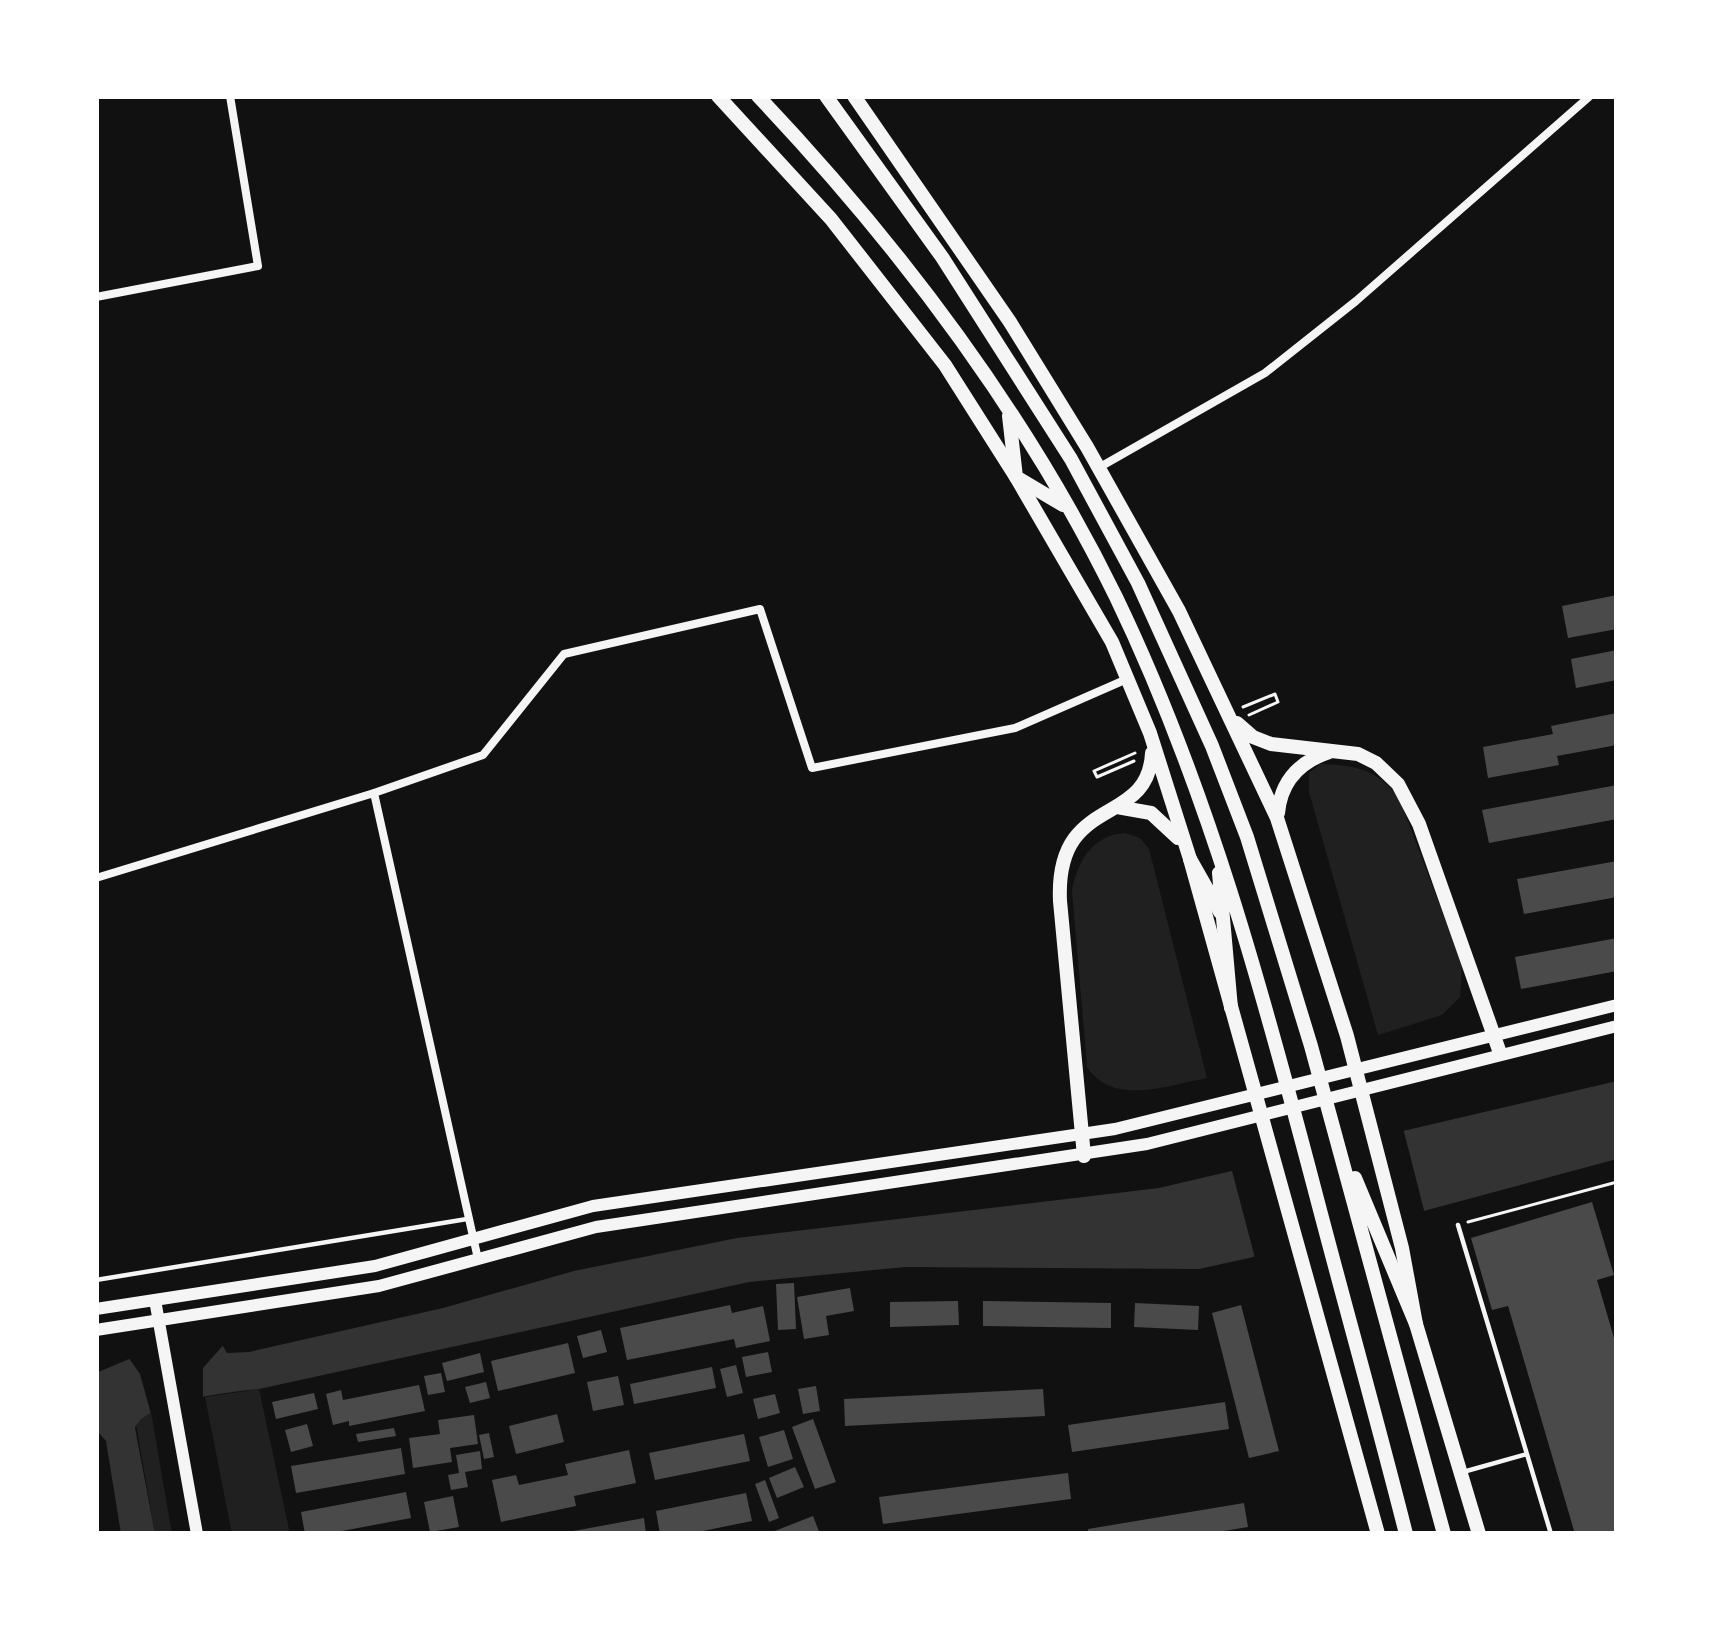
<svg xmlns="http://www.w3.org/2000/svg" width="1713" height="1630" font-family="'Open Sans',sans-serif">
<rect width="100%" height="100%" fill="#111"/>
<path fill="#202020" d="M1320 764C1354 765 1378 769 1399 798L1462 964 1460 997 1442 1015 1378 1035 1309 792V773Z
M1125 833 1140 838 1149 849 1207 1078C1169 1085 1113 1107 1087 1067L1072 891C1077 861 1093 835 1125 833Z
M259 1389 290 1534H232L205 1397Z
M151 1412 172 1534H155L136 1424Z"/>
<path fill="#333" d="M1617 1081V1159L1249 1258 1199 1269 905 1267 749 1282 259 1389C230 1392 146 1401 135 1428L155 1534H121L106 1441 96 1430V1373L129 1359 221 1343 227 1353 249 1352 443 1308 574 1271 737 1238 1159 1188Z"/>
<path fill="#111" d="M1403 1128 1426 1218 1256 1262 1231 1167Z
M220 1337 227 1341 203 1368V1401L151 1414 140 1374 126 1354Z"/>
<path fill="#4a4a4a" d="M1617 595V629L1568 638 1562 606Z
M1617 650V680L1576 688 1571 659Z
M1617 713V745L1557 756 1559 765 1488 778 1483 747 1553 734 1551 726Z
M1617 785V819L1489 843 1482 810Z
M1617 861V897L1524 914 1517 879Z
M1617 938V971L1521 989 1515 957Z
M1592 1202 1614 1275 1597 1280 1617 1348V1534H1575L1508 1306 1492 1310 1471 1238Z
M794 1283 796 1329 778 1330 776 1284Z
M850 1288 854 1311 826 1316 829 1335 804 1339 797 1297Z
M958 1301 959 1325 890 1327V1302Z
M983 1301 1111 1303V1328L983 1326Z
M1135 1303 1199 1306 1198 1330 1134 1327Z
M730 1305 732 1313 763 1306 770 1341 736 1348 734 1339 627 1360 620 1328Z
M1241 1305 1279 1451 1249 1458 1212 1313Z
M601 1330 607 1352 583 1358 577 1336Z
M568 1343 575 1373 498 1391 491 1361Z
M768 1352 772 1372 746 1377 742 1357Z
M480 1353 484 1372 447 1381 442 1363Z
M736 1365 743 1393 727 1397 720 1369Z
M712 1367 716 1388 634 1404 630 1384Z
M441 1373 445 1392 428 1395 424 1376Z
M618 1376 624 1405 593 1411 587 1382Z
M486 1382 490 1398 470 1403 465 1387Z
M419 1385 425 1411 349 1426V1421L333 1425 326 1394 341 1390 343 1400Z
M816 1386 820 1411 803 1414 798 1389Z
M1043 1389 1045 1416 845 1426 844 1399Z
M314 1393 318 1409 276 1419 272 1402Z
M775 1394 780 1413 758 1419 753 1399Z
M1225 1402 1229 1429 1072 1452 1068 1425Z
M557 1414 564 1442 516 1454 509 1426Z
M474 1415 478 1444 450 1448 452 1462 413 1468 409 1438 440 1434 438 1420Z
M813 1419 836 1482 815 1489 792 1427Z
M307 1424 313 1446 291 1452 285 1430Z
M394 1428 396 1436 358 1442 356 1434Z
M784 1430 793 1459 768 1467 759 1437Z
M489 1433 494 1457 484 1459 479 1435Z
M744 1434 750 1461 655 1480 649 1453Z
M401 1448 405 1474 296 1493 291 1466Z
M629 1450 636 1483 574 1496 576 1506 501 1522 492 1480 516 1475 519 1485 568 1475 565 1464Z
M480 1451 482 1469 465 1472 468 1487 451 1490 448 1475 459 1473 456 1455Z
M795 1467 804 1487 777 1498 769 1478Z
M1068 1473 1071 1499 883 1524 879 1497Z
M765 1480 779 1518 769 1522 755 1484Z
M406 1492 411 1518 326 1534H305L301 1512Z
M746 1493 752 1521 688 1534H660L656 1511Z
M453 1496 459 1527 430 1532 424 1502Z
M1244 1503 1248 1527 1206 1534H1088V1529Z
M813 1516 820 1534H767Z
M644 1518 646 1534H568V1532Z"/>
<g fill="none" stroke-linecap="round" stroke-linejoin="round">
<path stroke="#f5f5f5" stroke-width="3" d="M1243 707 1275 694 1278 702 1249 715
M1134 761 1097 777 1094 771 1135 753
M1468 1222 1617 1182"/>
<path stroke="#f5f5f5" stroke-width="4.5" d="M1458 1225 1551 1534
M96 1280 467 1219
M1463 1472 1527 1454"/>
<path stroke="#f5f5f5" stroke-width="8" d="M96 297 258 266 230 96
M1100 467 1265 373 1356 301 1590 96
M374 793 478 1259
M96 878 374 793 483 755 564 654 760 609 812 768 1015 728 1127 679"/>
<path stroke="#f5f5f5" stroke-width="12" d="M155 1300 197 1534
M96 1309 375 1266 593 1206 1115 1129 1617 1005
M96 1330 379 1286 596 1227 1147 1144 1617 1026"/>
<path stroke="#f5f5f5" stroke-width="14" d="M718 96 831 219 945 365 1016 477 1112 642 1150 733 1190 859 1378 1534
M854 96 1010 322 1087 447 1179 611 1277 818 1347 1036 1402 1248 1416 1324 1479 1534
M1237 723 1253 737 1271 744 1358 754 1376 763 1398 784 1419 824 1500 1053
M1117 807 1151 813 1178 838
M1278 813C1281 781 1299 762 1329 752
M1084 1156 1060 901C1055 792 1148 829 1152 753"/>
<path stroke="#f5f5f5" stroke-width="14" d="M758 96C898 244 1026 413 1116 597 1207 786 1262 989 1315 1191 1345 1306 1377 1419 1406 1534
M826 96 942 257 1071 459 1138 583 1212 746 1247 837 1311 1046 1444 1534
M1009 416 1016 477 1063 505
M1190 859 1220 912
M1219 873 1231 1008
M1355 1178 1416 1324"/>
</g>
<rect width="1713" height="1630" fill="none" stroke="#ffffff" stroke-width="198"/>
</svg>
